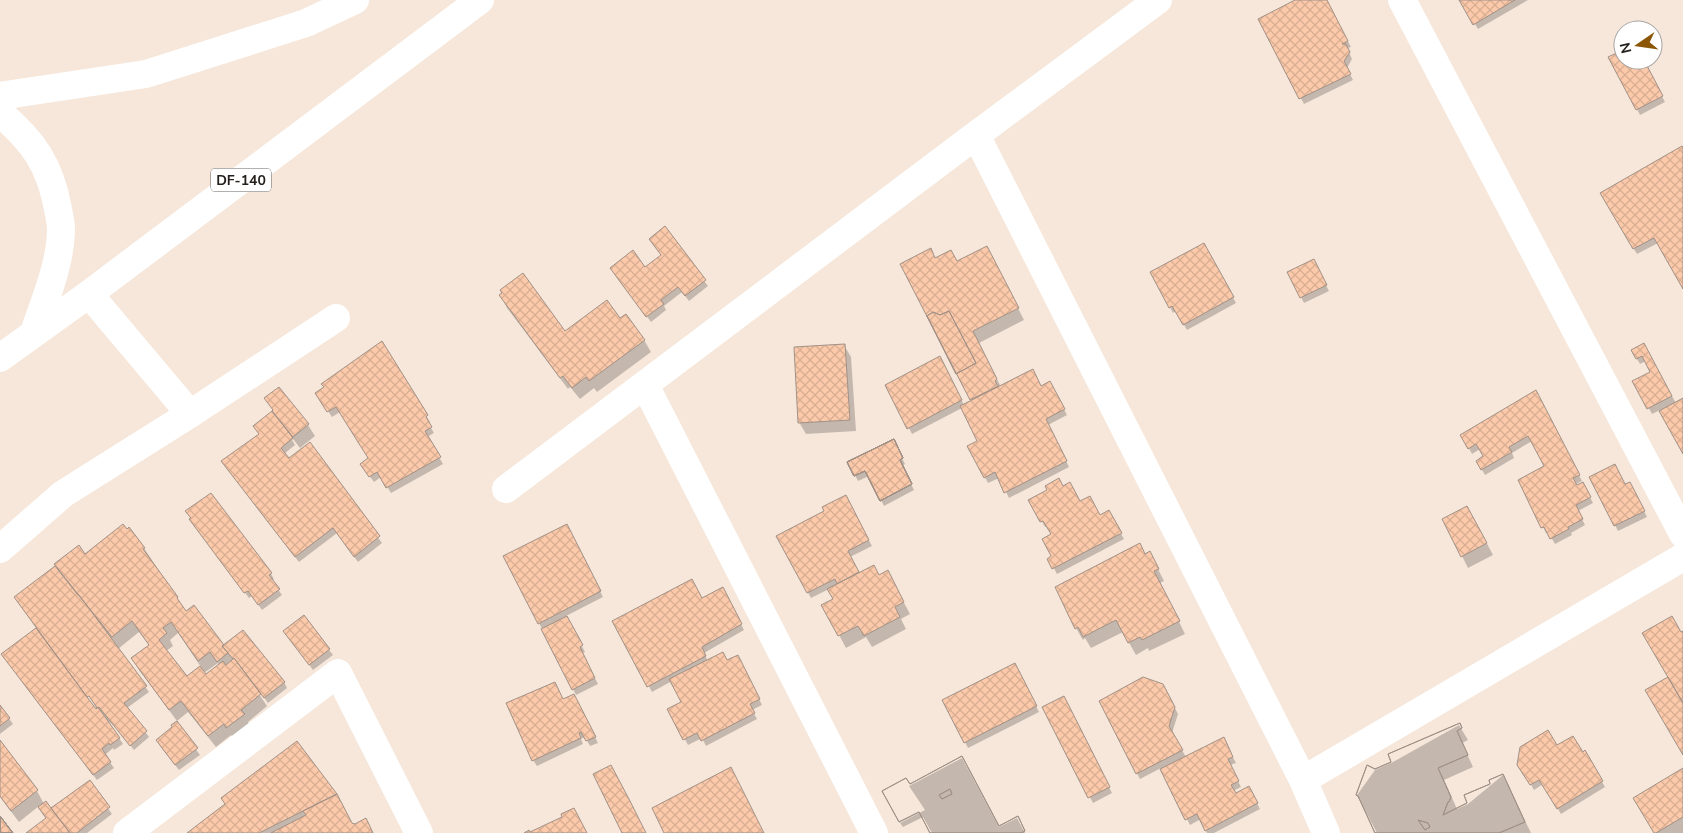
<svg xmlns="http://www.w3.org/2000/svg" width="1683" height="833" font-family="'Nunito Sans',sans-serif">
<defs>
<pattern id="building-cross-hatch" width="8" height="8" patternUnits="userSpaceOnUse" patternTransform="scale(1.25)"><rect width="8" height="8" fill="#fccaaa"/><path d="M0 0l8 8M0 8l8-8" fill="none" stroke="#d8ad92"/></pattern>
</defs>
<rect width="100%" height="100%" fill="#f6e7da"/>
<path fill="#0003" fill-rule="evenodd" d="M1298 0H1326L1351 47 1347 48 1352 59 1347 68 1353 80 1304 104 1260 20Z
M1460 0H1528L1478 29Z
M1623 51V60H1643L1665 102 1640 115 1610 58Z
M1683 150V287L1658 243 1637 254 1602 194Z
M665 228 708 286 689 301 682 292 664 306 666 310 651 322 615 274 645 268 662 256Z
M1204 245 1236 303 1187 330 1176 311 1173 313 1152 273Z
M936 259 957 262 993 259 1024 320 979 343 1001 387 1053 388 1067 415 1048 425 1069 467 1009 498 999 478 988 483 969 446 979 441 962 408 912 434 909 428 943 363 964 405 972 401 902 265Z
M1316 266 1329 291 1304 303 1301 297Z
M504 294 565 333 620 320 644 340 651 352 597 392 594 388 580 399 570 387 568 389 507 308 501 296Z
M382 343 430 422 428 423 434 433 427 437 443 464 391 493 381 477 374 482 365 470 369 458 340 412 332 417 317 394Z
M844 345 851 357 856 431 806 434 799 422Z
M1643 345 1676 403 1683 399V451L1660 410 1652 414 1634 381 1652 372 1646 361 1640 364 1632 351Z
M1538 397 1582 481 1576 484 1577 487 1583 484 1593 503 1578 511 1585 525 1571 533 1572 535 1555 544 1548 532 1546 533 1543 527 1546 467 1532 441 1512 453 1514 458 1485 475 1477 461 1484 457 1480 449 1472 454 1462 435Z
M266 399 308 425 315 436 300 448 293 439 292 440 295 445 284 454 288 460 310 444 382 543 358 562 337 533 299 562 226 467 260 435 255 426 274 411Z
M896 446 905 464 902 466 914 490 884 506 869 476 858 481 849 463Z
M1591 478 1625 486 1633 489 1647 517 1618 531Z
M1063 487 1100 517 1109 512 1124 539 1057 574 1049 559 1053 557 1052 535 1047 526 1045 527 1030 500Z
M211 494 271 574 274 579 272 581 282 595 262 610 252 596 249 598 194 525 187 512Z
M845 496 872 546 850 557 859 574 879 577 894 584 910 614 901 619 906 629 872 647 866 637 846 648 823 605 834 600 829 589 811 598 778 537 826 512Z
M1474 519 1493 555 1468 568 1462 556Z
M570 531 603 597 566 616 585 652 582 653 598 684 576 695 539 623Z
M144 548 184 609 223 645 284 682 287 688 268 703 261 693 259 694 267 706 248 722 250 726 234 739 231 735 216 747 188 712 177 721 139 670 133 659 150 646 139 632 118 649 149 692 127 708 149 737 134 750 117 728 107 720 123 744 114 750 113 748 105 755 114 768 97 780 2 654 37 629 15 598 85 556ZM178 633 201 667 186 678 166 651 173 646 170 640ZM218 663 219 666 206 676 204 673ZM89 695 99 708 96 711 85 697Z
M1145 555 1156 565 1164 581 1160 583 1185 634 1149 651 1148 648 1136 655 1123 632 1091 648 1085 638 1083 640 1076 628 1056 588Z
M722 588 744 630 704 653 708 661 741 662 762 705 752 710 757 719 706 746 702 738 688 745 669 710 683 702 672 681 652 692 614 621 702 599Z
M288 637 329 650 333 655 313 670Z
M1018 671 1039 712 968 748 965 742Z
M1166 691 1178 714 1172 733 1186 757 1226 744 1236 763 1230 765 1241 787 1233 791 1235 795 1252 794 1260 809 1214 833H1207L1201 819 1190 825 1161 768 1140 779 1137 773Z
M563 700 577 701 598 743 590 746 585 737 581 739 583 744 537 766 533 760Z
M1067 704 1112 793 1093 803 1044 708Z
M0 706 13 724 0 734Z
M176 722 200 755 179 770 160 746Z
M1459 725 1468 740 1462 743 1473 767 1444 780 1457 809 1468 804 1503 775 1531 833H1377L1357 795 1375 770 1393 762Z
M0 742 37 791 44 804 50 809 89 782 112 814 87 833H28L47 819 39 806 19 822 0 797Z
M1557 747 1582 754 1585 752 1605 787 1561 814 1543 784 1534 790 1519 763Z
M962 758 999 827 1017 818 1025 833H932L923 817 903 827 900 823 925 810 909 786Z
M1683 770V833H1655Z
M226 804 343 807 352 824 373 833H188Z"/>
<path fill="url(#building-cross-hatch)" stroke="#a19187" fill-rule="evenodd" d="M1295 0H1327L1348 41 1342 44H1346L1350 52 1344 61 1351 74 1299 99 1258 19Z
M1459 0H1515L1473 25Z
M1623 50V60H1644L1663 96 1636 110 1608 57Z
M1682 146 1683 147V289L1654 238 1633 249 1600 193Z
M665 226 706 280 685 296 678 287 661 300 664 304 646 317 610 268 633 250 645 267 661 255 649 239Z
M1204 243 1234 297 1183 325 1172 306 1169 308 1150 272Z
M987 246 1019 308 973 331 997 379 995 381 998 386 970 400 900 264 931 248 935 258 951 250 957 261Z
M1314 259 1327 285 1300 298 1287 272Z
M523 273 565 331 607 300 620 318 626 314 645 340 589 381 586 377 572 388 563 376 560 378 499 295 502 293 500 290Z
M949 311 976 363 956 374 927 316 933 312 940 315Z
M949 311 976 363 956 374 927 316 933 312 940 315Z
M382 341 428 415 426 417 432 427 425 431 441 457 386 488 377 472 369 477 360 464 368 458 336 407 327 412 315 393 324 387 321 384Z
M1644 343 1672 396 1647 409 1632 381 1650 372 1642 356 1636 359 1631 350Z
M845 344 850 420 798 423 794 347Z
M940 356 962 400 907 429 885 385Z
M1033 369 1041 386 1050 381 1065 409 1046 419 1067 461 1004 493 995 472 984 478 967 446 977 441 960 406Z
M279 387 309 424 293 437 272 411 273 410 264 398Z
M1536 390 1580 475 1573 478 1577 485 1583 482 1591 497 1576 505 1583 519 1568 527 1569 529 1550 539 1544 527 1541 528 1518 480 1544 466 1528 436 1509 447 1512 452 1481 470 1476 461 1483 456 1476 444 1468 449 1460 435Z
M1683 398V454L1659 411Z
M272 411 293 438 281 448 289 458 310 442 380 536 354 557 333 528 295 557 221 461 259 434 253 426Z
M894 439 903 458 900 460 912 484 880 501 865 471 854 476 847 462Z
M894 439 903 458 900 460 912 484 880 501 865 471 854 476 847 462Z
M894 439 903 458 900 460 912 484 880 501 865 471 854 476 847 462Z
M894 439 903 458 900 460 912 484 880 501 865 471 854 476 847 462Z
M894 439 903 458 900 460 912 484 880 501 865 471 854 476 847 462Z
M1615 464 1625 484 1630 482 1645 511 1614 526 1589 477Z
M1059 478 1063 486 1070 482 1080 501 1090 496 1100 515 1109 510 1122 533 1052 569 1047 559 1051 556 1042 539 1051 534 1043 521 1040 522 1028 500 1047 490 1045 486Z
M211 493 272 573 269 575 280 589 258 605 248 591 244 593 189 519 191 518 185 511Z
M846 495 869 540 848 551 859 572 837 584 835 579 807 593 776 536 824 511 822 507Z
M1467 506 1487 543 1461 557 1442 519Z
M123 524 127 529 129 527 145 548 143 549 178 597 177 598 186 611 194 605 224 645 222 646 228 653 217 662 210 652 198 661 171 622 163 628 167 633 159 640 187 676 200 666 206 674 223 661 226 665 234 658 261 694 241 710 245 714 226 728 224 724 208 736 181 701 169 710 131 658 149 645 132 621 112 637 54 564 79 545 85 554Z
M567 524 601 591 538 624 503 556Z
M1140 543 1145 554 1150 551 1159 569 1154 571 1180 621 1142 640 1140 637 1128 643 1116 620 1083 637 1078 627 1075 629 1055 587Z
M874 565 879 575 888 570 904 602 895 607 900 617 864 636 858 626 838 636 821 605 833 599 827 589Z
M55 566 78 595H79L147 686 124 703 147 731 130 746 99 707 97 708 89 696 87 697 14 597Z
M692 579 702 598 723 587 742 624 702 647 706 656 647 687 612 621Z
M304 615 330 649 309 665 283 631Z
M567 616 583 645 580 647 595 678 572 690 541 629Z
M1672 616 1681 632 1683 631V703L1642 633Z
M36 628 96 709 98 707 120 738 110 745 109 743 102 749 111 762 93 775 1 654Z
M243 630 285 682 264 698 234 658 233 659 222 646Z
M723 652 727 660 738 655 760 699 750 704 755 713 701 741 697 733 683 740 667 709 681 702 669 679Z
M1015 663 1037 706 964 743 942 700Z
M1143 677 1163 684 1175 707 1169 726 1183 750 1136 774 1099 701Z
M1668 677 1683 703V755L1645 690Z
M555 682 563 699 574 694 596 737 586 741 581 732 579 733 581 738 532 761 506 703Z
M1064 696 1110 787 1088 798 1042 707Z
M0 705 10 718 0 726Z
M177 721 198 748 175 765 156 740 172 727 171 725Z
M1460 723 1462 728 1457 731 1468 755 1438 768 1451 797 1449 802H1448L1443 815 1467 803 1464 795 1490 784 1489 780 1503 774 1525 822 1499 833H1375L1358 796 1356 795 1367 765 1375 769 1391 762 1388 754ZM1418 820 1428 823 1430 827 1425 830Z
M1460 723 1462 728 1457 731 1468 755 1438 768 1451 797 1449 802H1448L1443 815 1467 803 1464 795 1490 784 1489 780 1503 774 1525 822 1499 833H1375L1358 796 1356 795 1367 765 1375 769 1391 762 1388 754ZM1418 820 1428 823 1430 827 1425 830Z
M1548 730 1557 745 1573 736 1583 752 1585 750 1603 781 1557 809 1539 780 1530 785 1517 765 1520 747Z
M1224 737 1233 757 1228 759 1239 781 1231 785 1236 793 1249 786 1258 803 1205 831 1197 814 1185 820 1160 769Z
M0 740 38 790 11 811 0 796Z
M297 741 337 794 259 833H187L225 804 221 798Z
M962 756 999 826 1018 816 1025 831 1021 833H930L919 812 899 822 882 791 906 778 910 784ZM950 789 952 794 942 799 939 795Z
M962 756 999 826 1018 816 1025 831 1021 833H930L919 812 899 822 882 791 906 778 910 784ZM950 789 952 794 942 799 939 795Z
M611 765 630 801 646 833H622L593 774Z
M731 767 764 833H664L652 808Z
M1683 768V817L1656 833H1654L1633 798Z
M90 780 110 807 77 833H70L51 808Z
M337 794 352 823 355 824 366 818 373 833H271L306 815 303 811Z
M46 801 51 808 70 833H26L46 818 38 807Z
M574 808 587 833H524L529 830 530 832 562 817 561 814Z
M0 816 13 833H0Z
M0 816 13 833H0Z
M0 816 13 833H0Z
M0 816 13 833H0Z
M0 816 13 833H0Z"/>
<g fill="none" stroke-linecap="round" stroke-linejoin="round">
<path stroke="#fff" stroke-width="28" d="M1402 0 1683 534
M976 135 1303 780 1326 833
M89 294 190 414
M645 385 874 833
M506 489 976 135 1158 0
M0 549 63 494 190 414 336 318
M1303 780 1683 557
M127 833 338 673 419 833"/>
<path stroke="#fff" stroke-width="28" d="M0 96 146 74 306 23 355 0
M0 113C34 142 50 165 58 209 59 216 61 222 61 228 61 264 45 299 34 333
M0 358 89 294 480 0"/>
</g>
<g text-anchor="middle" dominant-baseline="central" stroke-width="4.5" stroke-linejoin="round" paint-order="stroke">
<rect fill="#fff" stroke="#66635f" stroke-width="1" x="211" y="168.5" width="60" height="23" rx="4"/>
<g font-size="14" font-weight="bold" fill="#25201b">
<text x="241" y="180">DF-140</text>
</g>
</g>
<g transform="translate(1638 45) rotate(257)"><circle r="24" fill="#ffffff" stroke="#a8a6a4"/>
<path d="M0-4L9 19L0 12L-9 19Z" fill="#8b5606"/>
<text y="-8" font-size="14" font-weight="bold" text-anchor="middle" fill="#25201b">N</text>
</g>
</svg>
